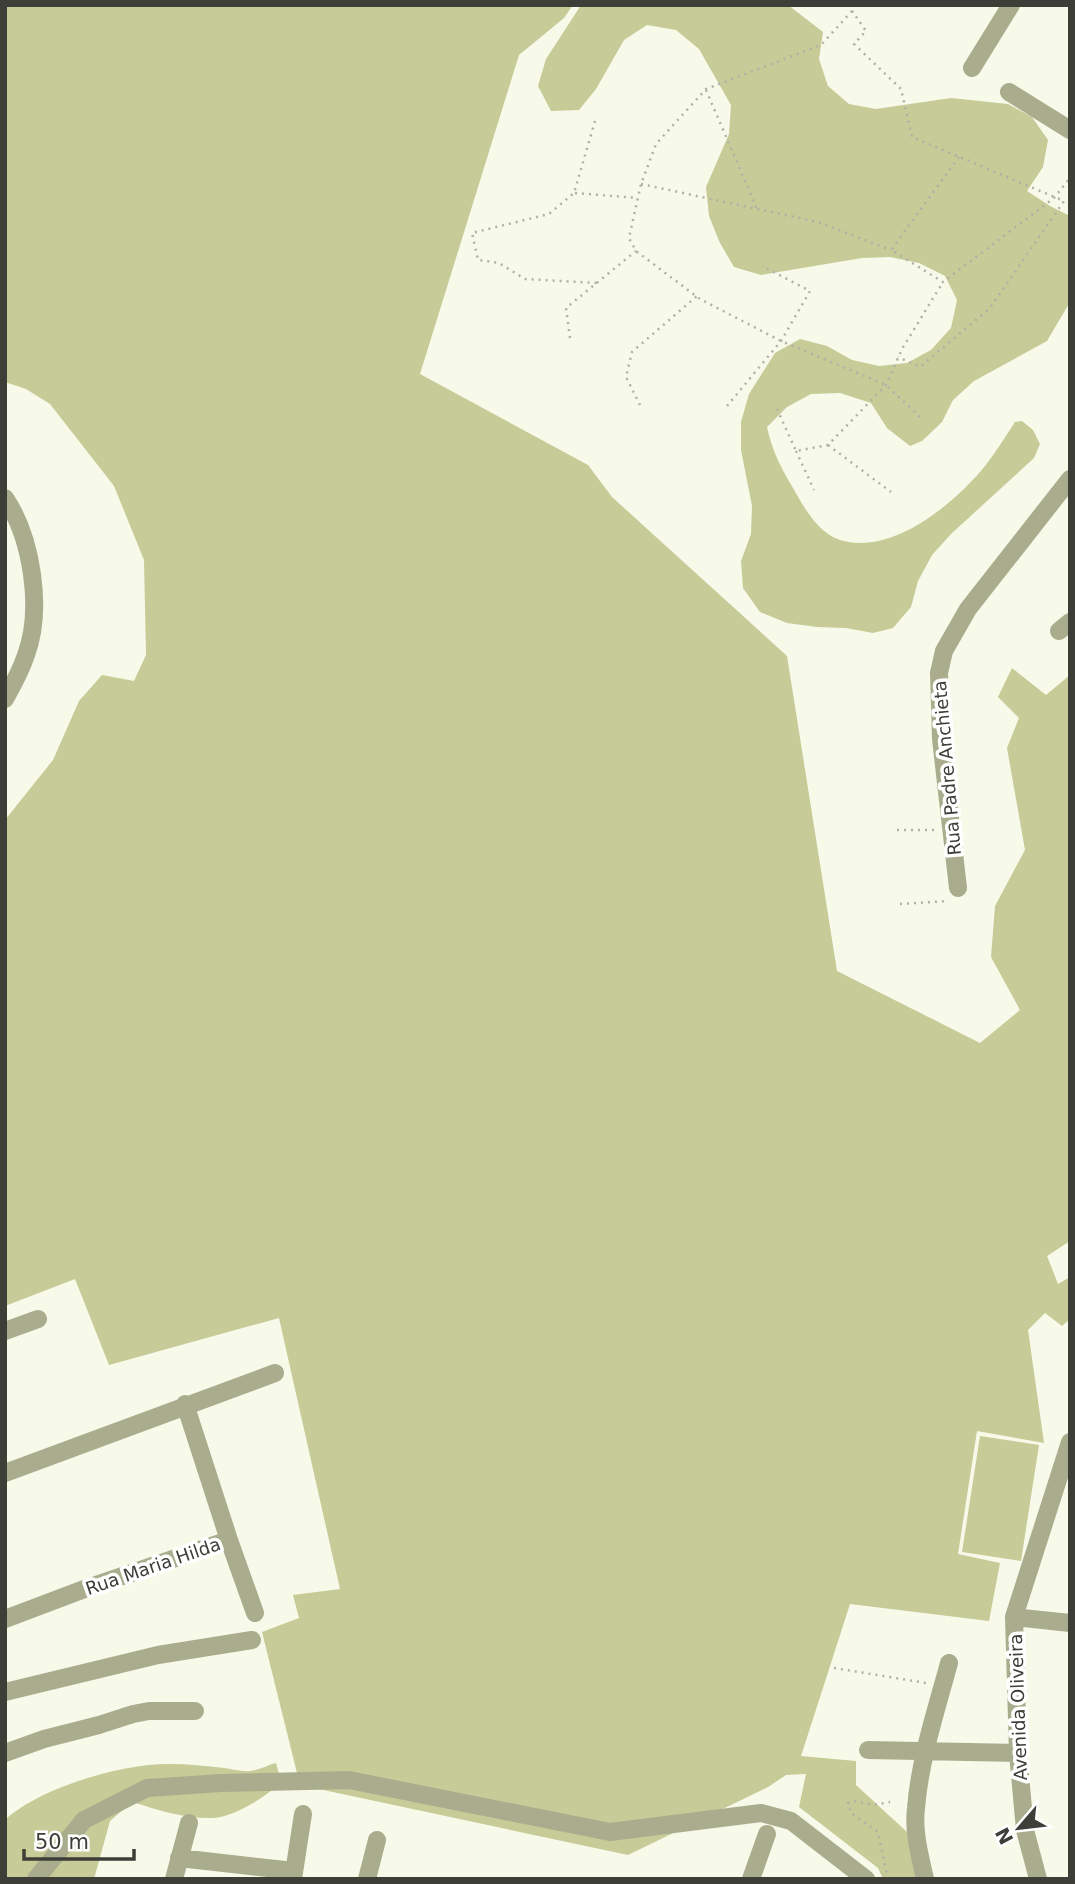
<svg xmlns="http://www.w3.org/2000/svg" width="1075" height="1884" font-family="'DejaVu Sans',sans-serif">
<rect width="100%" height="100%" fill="#f7f9e9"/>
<path fill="#c6cb97" d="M5 5H573L564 18 519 55 420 374 588 465 612 497 787 656 837 971 980 1043 1020 1010 991 957 995 906 1025 850 1007 748 1019 718 998 697 1012 668 1046 695 1070 675V1241L1047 1256 1058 1284 1070 1277V1319L1062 1326 1045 1313 1028 1330 1044 1443 977 1431 958 1554 1000 1563 989 1621 850 1604 801 1756 856 1761V1785L907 1832 917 1879H883L878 1868 799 1807 806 1774 786 1775 768 1787 628 1855 300 1785 262 1632 299 1618 293 1595 340 1589 279 1318 109 1365 75 1279 5 1306V820L53 760 79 701 102 675 134 681 146 655 144 560 114 486 50 404 26 389 5 382Z
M581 5H788L823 32 819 59 828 86 849 104 876 109 951 98 1008 104 1032 117 1048 140 1043 167 1027 191 1050 206 1070 216V302L1047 341 974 381 953 400 942 422 922 441 910 446 887 428 871 403 840 393 811 394 787 407 767 427C773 455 783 471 797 495 807 513 820 533 840 540 892 556 954 504 985 466 996 452 1005 437 1015 422L1022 421 1033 430 1040 444 1034 458 951 534 932 555 918 581 911 607 893 628 873 633 846 628 817 627 787 623 760 612 743 588 741 561 751 534 752 506 741 450V422L749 394 775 353 800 339 827 346 852 360 879 366 907 363 931 350 951 328 957 300 945 276 919 263 890 257 862 258 761 275 734 267 720 243 709 216 706 187 729 134 731 105 699 49 676 30 647 25 624 40 596 89 579 110 551 111 538 86 546 59Z
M980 1436 1039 1445 1021 1561 962 1552Z
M276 1763 281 1782C266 1797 234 1817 213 1818 186 1819 158 1810 132 1802L110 1821 94 1879H5V1820C39 1788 123 1763 170 1764 188 1764 206 1766 224 1768 232 1769 242 1772 250 1771 259 1770 268 1765 276 1763Z"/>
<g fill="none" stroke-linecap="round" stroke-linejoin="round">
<path stroke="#b0b1a5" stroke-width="2.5" stroke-dasharray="2 5" stroke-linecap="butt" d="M848 5 866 31 854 44 901 89 912 137 1064 201 990 308 920 367 898 357
M852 11 821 45 706 89 656 144 641 184 629 238 636 251 700 299 781 341 886 385 920 417
M706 90 757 209
M595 121 574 193 549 214 472 233 478 260 499 263 525 279 597 283
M959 157 891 250 943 282 1054 198 1070 178
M641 184 818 222 891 250
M575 193 638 198
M570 338 566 308 636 251
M640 405 626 377 632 352 697 296
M727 406 781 341 810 291 762 266
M777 409 796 451 828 445 886 385 902 349 943 282
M828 445 891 492
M796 451 814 490
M897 830H935
M900 904 948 901
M834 1668 926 1683
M888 1879 878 1832 851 1813 848 1803 855 1801 873 1805 890 1802"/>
<path stroke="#aaad8d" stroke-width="18" d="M972 68 1011 5
M1009 92 1070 130
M5 498C32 538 43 609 26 655 21 670 13 685 5 699
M1059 631 1070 622
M958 888 941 739 939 673 944 651 968 609 1070 479
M5 1331 38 1319
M185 1404 229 1540
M5 1473 275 1373
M1014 1617 1070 1623
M5 1619 87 1588 229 1540 255 1613
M5 1692 158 1655 252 1640
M868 1750 1018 1753
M5 1753 44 1739 99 1725 133 1714 149 1711H195
M179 1858 294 1871
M36 1879 84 1820 147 1788 221 1783 349 1780 610 1832 761 1813 791 1821 866 1879
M174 1879 189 1823
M293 1879 303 1814
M367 1879 377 1840
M751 1879 767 1834
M925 1879C920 1856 913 1832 916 1808 920 1759 936 1711 949 1663
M1038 1879 1025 1830 1018 1753 1014 1617 1070 1442"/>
</g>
<g text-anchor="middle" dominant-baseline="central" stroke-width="7" stroke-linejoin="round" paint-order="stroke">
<g font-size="18" fill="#3d3e37" stroke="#fff">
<text transform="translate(947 768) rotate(-95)">Rua Padre Anchieta</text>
<text transform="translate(153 1566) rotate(-19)">Rua Maria Hilda</text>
<text transform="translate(1018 1707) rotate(-92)">Avenida Oliveira</text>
</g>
</g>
<rect width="1075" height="1884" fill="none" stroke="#3d3e37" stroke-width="14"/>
<g transform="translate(1019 1828) rotate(242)" stroke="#ffffff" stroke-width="5" paint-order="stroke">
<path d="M0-5L12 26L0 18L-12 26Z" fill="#3d3e37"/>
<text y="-10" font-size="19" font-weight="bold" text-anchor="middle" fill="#3d3e37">N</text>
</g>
<path d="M24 1849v10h110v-10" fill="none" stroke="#3d3e37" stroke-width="3.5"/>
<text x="35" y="1849" font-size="21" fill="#3d3e37" stroke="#ffffff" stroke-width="5" paint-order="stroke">50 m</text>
</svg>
